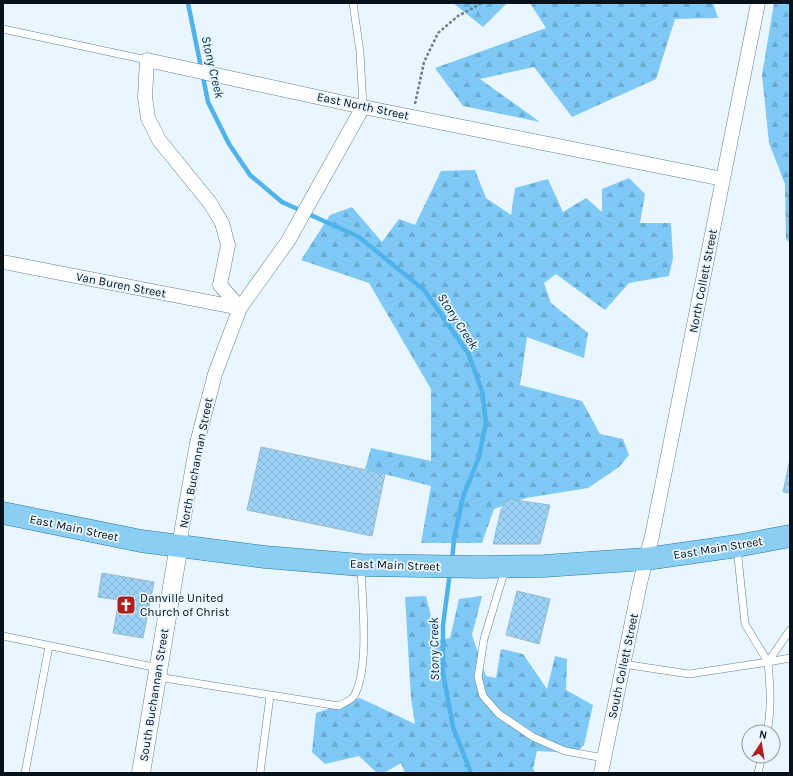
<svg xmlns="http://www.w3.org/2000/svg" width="793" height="776" font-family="Karla,sans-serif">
<defs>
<pattern id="forest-firs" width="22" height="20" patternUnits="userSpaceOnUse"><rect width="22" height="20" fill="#7fc9f7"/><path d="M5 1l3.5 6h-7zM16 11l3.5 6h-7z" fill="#6cacd3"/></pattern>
<pattern id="building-cross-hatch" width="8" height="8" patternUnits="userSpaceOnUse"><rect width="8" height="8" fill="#9dd3f6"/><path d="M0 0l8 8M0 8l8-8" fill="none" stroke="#86b4d2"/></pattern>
</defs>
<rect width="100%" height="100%" fill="#e9f6ff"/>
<path fill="url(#forest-firs)" d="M453 3H507L483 27Z
M530 3H713L718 18 675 19 656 79 572 117 534 67 480 79 540 122 463 106 435 68 546 28Z
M774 3H790V243L786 239 785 184 769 143 762 75Z
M475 170 486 198 511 215 515 188 548 179 563 212 586 198 602 212V189L629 178 645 194 640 223H671L673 258 669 276 629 283 605 310 556 274 544 283 551 303 588 333 584 358 527 337 520 385 582 401 600 434 623 439 629 455 619 467 588 488 526 498 494 509 482 543H421L431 486 365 469 371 448 431 461V389L369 283 301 260 330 215 352 207 382 242 399 219 415 225 441 171Z
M426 596 437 640 450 638 459 599 482 596 472 635 486 676 496 678 501 649 523 654 547 689 555 656 567 659 566 690 593 705 584 745 576 753 537 751 533 769 536 773H421V772L420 773H405L401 763 384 773H377L359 756 325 764 312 752 316 713 360 698 415 724 411 698 405 597Z"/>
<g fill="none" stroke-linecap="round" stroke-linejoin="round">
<path stroke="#4fb2eb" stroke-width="4.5" d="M188 3 208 102 229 144 250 175 282 202 359 237 424 290 468 353 482 391 486 422 479 457 463 497 454 539 452 561
M450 572 443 625V673L453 727 471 773"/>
</g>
<path fill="url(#building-cross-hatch)" stroke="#98b9ce" d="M261 447 385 474 372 536 247 510Z
M790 459V493L783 492Z
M507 499 550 505 540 544H493L501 510Z
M102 573 154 582 143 638 113 633 119 600 98 597Z
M517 591 550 599 539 644 506 635Z"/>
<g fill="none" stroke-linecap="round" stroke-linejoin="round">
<g stroke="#618094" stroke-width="8">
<path id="service" d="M353 3 360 52 363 107
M3 29 147 60
M737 548 745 624 768 662
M504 569V573L484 639 478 677 483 696 499 714 533 737 565 751 604 758
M3 636 158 668
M623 664 689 674 768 662 790 630
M158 677 339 706C343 703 352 700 354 696 370 668 362 600 361 567
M767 732C772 708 770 685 768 662L790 658
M25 773 49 646
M260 773 270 696
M758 773 762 756"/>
</g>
<g stroke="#618094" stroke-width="15">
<path id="minor" d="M3 262 240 308 288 241 363 107
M179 545 197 443 215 374 240 308 220 285 228 245 222 223 210 203 159 140 148 118 145 97 147 60 363 107 723 179
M601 773 640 583 652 536 758 3"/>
</g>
<g stroke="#618094" stroke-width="19">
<path id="tertiary" d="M141 773 179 545"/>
</g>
<g stroke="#2a77a2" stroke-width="23">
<path id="primary" d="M3 513 141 541 265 557 361 565 480 567 544 566 646 559 737 546 790 536"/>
</g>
<path stroke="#727e87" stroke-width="2.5" stroke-dasharray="3 2" stroke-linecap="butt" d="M415 104 424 62 438 33 458 16 482 3"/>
<use href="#service" stroke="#fff" stroke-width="7"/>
<use href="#minor" stroke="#fff" stroke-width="14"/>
<use href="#tertiary" stroke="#fff" stroke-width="18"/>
<use href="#primary" stroke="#8bcef3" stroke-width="22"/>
</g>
<defs>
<g id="church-square" transform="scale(1)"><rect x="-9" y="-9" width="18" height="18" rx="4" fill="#b01f1f" stroke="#e9f6ff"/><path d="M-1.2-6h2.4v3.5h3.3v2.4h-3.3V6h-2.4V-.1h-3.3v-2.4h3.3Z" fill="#fff"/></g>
</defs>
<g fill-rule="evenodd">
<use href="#church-square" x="126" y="605"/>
</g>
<g text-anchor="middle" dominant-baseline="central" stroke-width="3.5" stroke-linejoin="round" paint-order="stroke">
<g font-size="12" fill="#061119" stroke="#e9f6ff">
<text transform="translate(363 106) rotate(12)">East North Street</text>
<text transform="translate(703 281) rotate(-79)">North Collett Street</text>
<text transform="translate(121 285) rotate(11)">Van Buren Street</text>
<text transform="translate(196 463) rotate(-79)">North Buchannan Street</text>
<text transform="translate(74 528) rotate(12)">East Main Street</text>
<text transform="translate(718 548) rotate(-9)">East Main Street</text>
<text transform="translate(395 565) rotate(2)">East Main Street</text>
<text transform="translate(623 666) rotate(-78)">South Collett Street</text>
<text transform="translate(154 695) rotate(-81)">South Buchannan Street</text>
</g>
<g font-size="12" fill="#061119" stroke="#e9f6ff" text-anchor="start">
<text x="140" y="598">Danville United<tspan x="140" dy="14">Church of Christ</tspan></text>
</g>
<g font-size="13" font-style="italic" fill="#022f45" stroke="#e9f6ff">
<text transform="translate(213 67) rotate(77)">Stony Creek</text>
<text transform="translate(458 321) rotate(57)">Stony Creek</text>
<text transform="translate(434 649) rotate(-91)">Stony Creek</text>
</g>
</g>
<rect width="793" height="776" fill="none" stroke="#061119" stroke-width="8"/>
<g transform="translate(761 744) rotate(12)"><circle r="19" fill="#e9f6ff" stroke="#8e9aa3"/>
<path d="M0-3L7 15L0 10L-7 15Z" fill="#b01f1f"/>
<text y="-6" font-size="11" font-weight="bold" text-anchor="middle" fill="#061119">N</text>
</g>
</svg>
